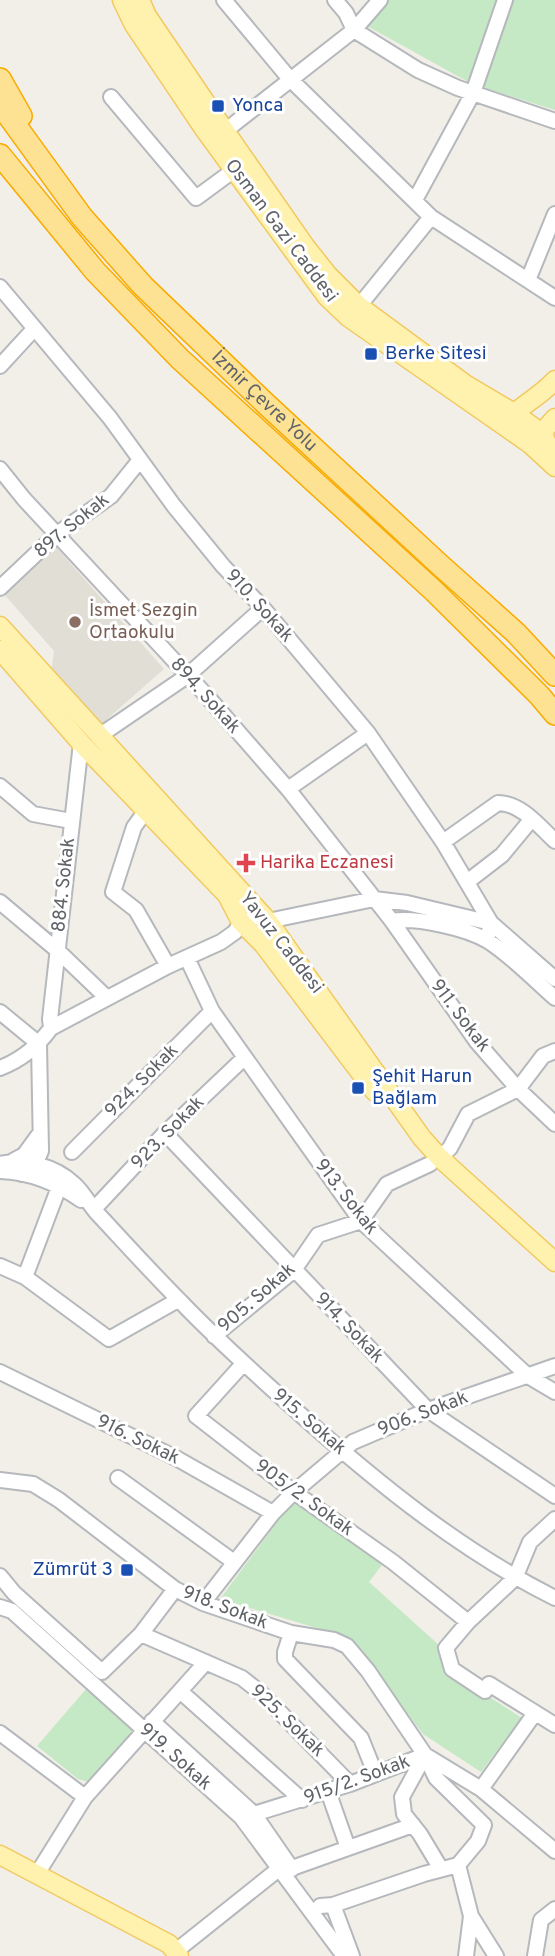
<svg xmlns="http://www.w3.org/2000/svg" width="555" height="1956" font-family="Overpass,sans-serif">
<rect width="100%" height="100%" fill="#f1efe8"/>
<path fill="#e1ded6" d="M56 547 164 669 98 727 51 674 54 651 3 593Z"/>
<path fill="#c5e8c5" d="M389 0H555V110L472 84 367 26Z
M295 1498 385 1561 369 1582 440 1646 449 1671 522 1718 481 1772 423 1734 380 1677 340 1635 220 1599Z
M87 1688 132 1730 133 1736 88 1782 78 1779 37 1746Z"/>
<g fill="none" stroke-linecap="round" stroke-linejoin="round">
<g stroke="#b5b8bc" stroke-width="18">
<path id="minor" d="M224 0 289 78 431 217 555 298
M335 0 346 13 354 30 418 70 458 88 555 121
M111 97 196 198 234 170
M225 131 354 30 380 0
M415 200 473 93 505 0
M528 280 555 214
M0 287 110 418 174 506 223 566 263 608 368 733 443 842 491 923 487 940
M359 306 431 217
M0 366 34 329
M0 469 24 499 206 695 288 789 392 921 477 1042 518 1089 555 1124
M0 588 57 534 111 496 140 460
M99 736 187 676 263 608
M0 786 33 814 71 821
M288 789 368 733
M147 809 134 827 113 892 136 910 168 966
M443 842 498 803C521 803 539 826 555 841
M467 882 502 855 531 820
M0 902 57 950 106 997
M268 921 374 899 407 903 491 923 555 979
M392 921C416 917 466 928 488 941 512 956 534 980 555 998
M187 958 212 1011 361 1221 528 1376 555 1392
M0 1012 39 1044
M51 1028 50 1019 81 743
M0 1068C21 1060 38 1046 51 1028L168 966 221 942 235 932 241 922 252 919
M165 1133 428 1410 555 1496
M72 1152 212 1011
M440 1158 450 1148 468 1114 518 1089 543 1056 555 1051
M13 1161 24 1155 40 1133
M0 1164C24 1158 55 1166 74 1184 83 1192 89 1204 97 1213 125 1243 152 1273 181 1302 219 1342 260 1378 301 1415 379 1484 461 1551 555 1598
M0 1171C30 1172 57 1183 81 1200
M22 1174C33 1170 37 1161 41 1151L39 1044
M94 1209 165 1133 243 1059
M0 1266 25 1277 109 1339 178 1300
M25 1277 59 1187
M214 1336 294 1270 318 1235 361 1221 387 1184 430 1164
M243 1364 196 1416 294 1492 393 1562 468 1622
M0 1372 176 1458 273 1513
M118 1478 234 1562
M0 1480 33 1484 59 1500 175 1589 203 1603 291 1633 334 1640 347 1646 368 1671 425 1755 436 1778 484 1825 478 1841 458 1865 471 1916 466 1956
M555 1519 530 1542 515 1578 468 1622 446 1648 452 1669 485 1691 489 1684 555 1725
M0 1576 14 1593 102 1672 141 1634 175 1589
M203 1603 273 1513 294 1492 353 1442 428 1410 555 1366
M0 1607 12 1611 241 1817 344 1956
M291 1633 285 1652V1659L361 1738 375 1773
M141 1634 242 1678 261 1693 350 1784
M180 1691 302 1800
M152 1721 254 1814 292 1869
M0 1733 85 1797
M425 1755 481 1789 555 1851
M425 1755 402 1797 404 1814 420 1834 441 1869
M481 1789 535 1713
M328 1791 348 1848
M254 1814 350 1784 425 1755
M292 1868 413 1825
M37 1874 85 1797 206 1662
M333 1905 352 1956
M320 1906 333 1905 424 1874 458 1865
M471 1916 496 1956
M176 1951 280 1868
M535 1956 541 1920 555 1909"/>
</g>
<g stroke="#f2c960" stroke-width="21">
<path id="major" d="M122 0 134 25 204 129 327 297 348 317 530 444 555 467
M140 0 147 16 225 131 305 246 328 275 359 306 465 384 514 413 543 434 549 448 555 454
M507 420C521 405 541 396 555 380
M534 441 555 418
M0 626 268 921 422 1138 440 1158 555 1262
M0 650 81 743 227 895 241 922 263 944 375 1092
M0 1855 169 1944 179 1956"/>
</g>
<g stroke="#f9ab00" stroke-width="24">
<g id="highway">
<path d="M0 79 21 116"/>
<path id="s1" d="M0 104 82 217 143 286 267 405 440 565 516 633 555 675"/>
<path d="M0 155 95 271 180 359 434 591 539 695 555 714"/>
</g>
</g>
<use href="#minor" stroke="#fff" stroke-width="14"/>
<use href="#major" stroke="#fff2af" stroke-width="18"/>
<use href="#highway" stroke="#fde293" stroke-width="21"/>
</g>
<g fill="#1a4fb4" stroke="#fff" stroke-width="2.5">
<rect x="211" y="99" width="14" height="14" rx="3.5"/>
<rect x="364" y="347" width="14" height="14" rx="3.5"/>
<rect x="351" y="1081" width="14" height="14" rx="3.5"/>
<rect x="120" y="1563" width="14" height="14" rx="3.5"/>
</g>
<circle fill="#8d6e63" stroke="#fff" stroke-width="2.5" cx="75" cy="622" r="7"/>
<path fill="#e0444e" stroke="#fff" stroke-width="2.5" d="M242.5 852.5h7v7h7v7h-7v7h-7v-7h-7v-7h7z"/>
<g text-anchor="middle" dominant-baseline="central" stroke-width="6" stroke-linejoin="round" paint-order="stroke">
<g font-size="19" fill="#164399" stroke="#fff" text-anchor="start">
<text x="232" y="106">Yonca</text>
<text x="385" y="354">Berke Sitesi</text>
<text x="372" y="1077">Şehit Harun<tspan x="372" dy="22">Bağlam</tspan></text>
<text x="113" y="1570" text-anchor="end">Zümrüt 3</text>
</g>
<g font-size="19" fill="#5f6368" stroke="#fff">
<text transform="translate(281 231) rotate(53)">Osman Gazi Caddesi</text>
<text stroke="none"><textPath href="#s1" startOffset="399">İzmir Çevre Yolu</textPath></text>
<text transform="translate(72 526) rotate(-39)">897. Sokak</text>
<text transform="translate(259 606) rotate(48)">910. Sokak</text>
<text transform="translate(205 696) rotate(48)">894. Sokak</text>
<text transform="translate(64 885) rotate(-84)">884. Sokak</text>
<text transform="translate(281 943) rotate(52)">Yavuz Caddesi</text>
<text transform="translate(460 1016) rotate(53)">911. Sokak</text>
<text transform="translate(142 1081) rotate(-45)">924. Sokak</text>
<text transform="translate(168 1133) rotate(-45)">923. Sokak</text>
<text transform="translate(346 1197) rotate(52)">913. Sokak</text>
<text transform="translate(257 1298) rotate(-41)">905. Sokak</text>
<text transform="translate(349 1328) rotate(46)">914. Sokak</text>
<text transform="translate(423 1414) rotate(-21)">906. Sokak</text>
<text transform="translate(309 1422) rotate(41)">915. Sokak</text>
<text transform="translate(138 1440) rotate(26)">916. Sokak</text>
<text transform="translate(304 1498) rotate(36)">905/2. Sokak</text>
<text transform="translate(225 1608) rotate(21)">918. Sokak</text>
<text transform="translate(287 1721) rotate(44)">925. Sokak</text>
<text transform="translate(175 1757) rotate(42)">919. Sokak</text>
<text transform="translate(357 1780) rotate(-20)">915/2. Sokak</text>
</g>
<g font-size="19" fill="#785e54" stroke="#fff" text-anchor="start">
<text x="89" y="611">İsmet Sezgin<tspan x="89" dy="22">Ortaokulu</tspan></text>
</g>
<g font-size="19" fill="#be3a42" stroke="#fff" text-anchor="start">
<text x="260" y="863">Harika Eczanesi</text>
</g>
</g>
</svg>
